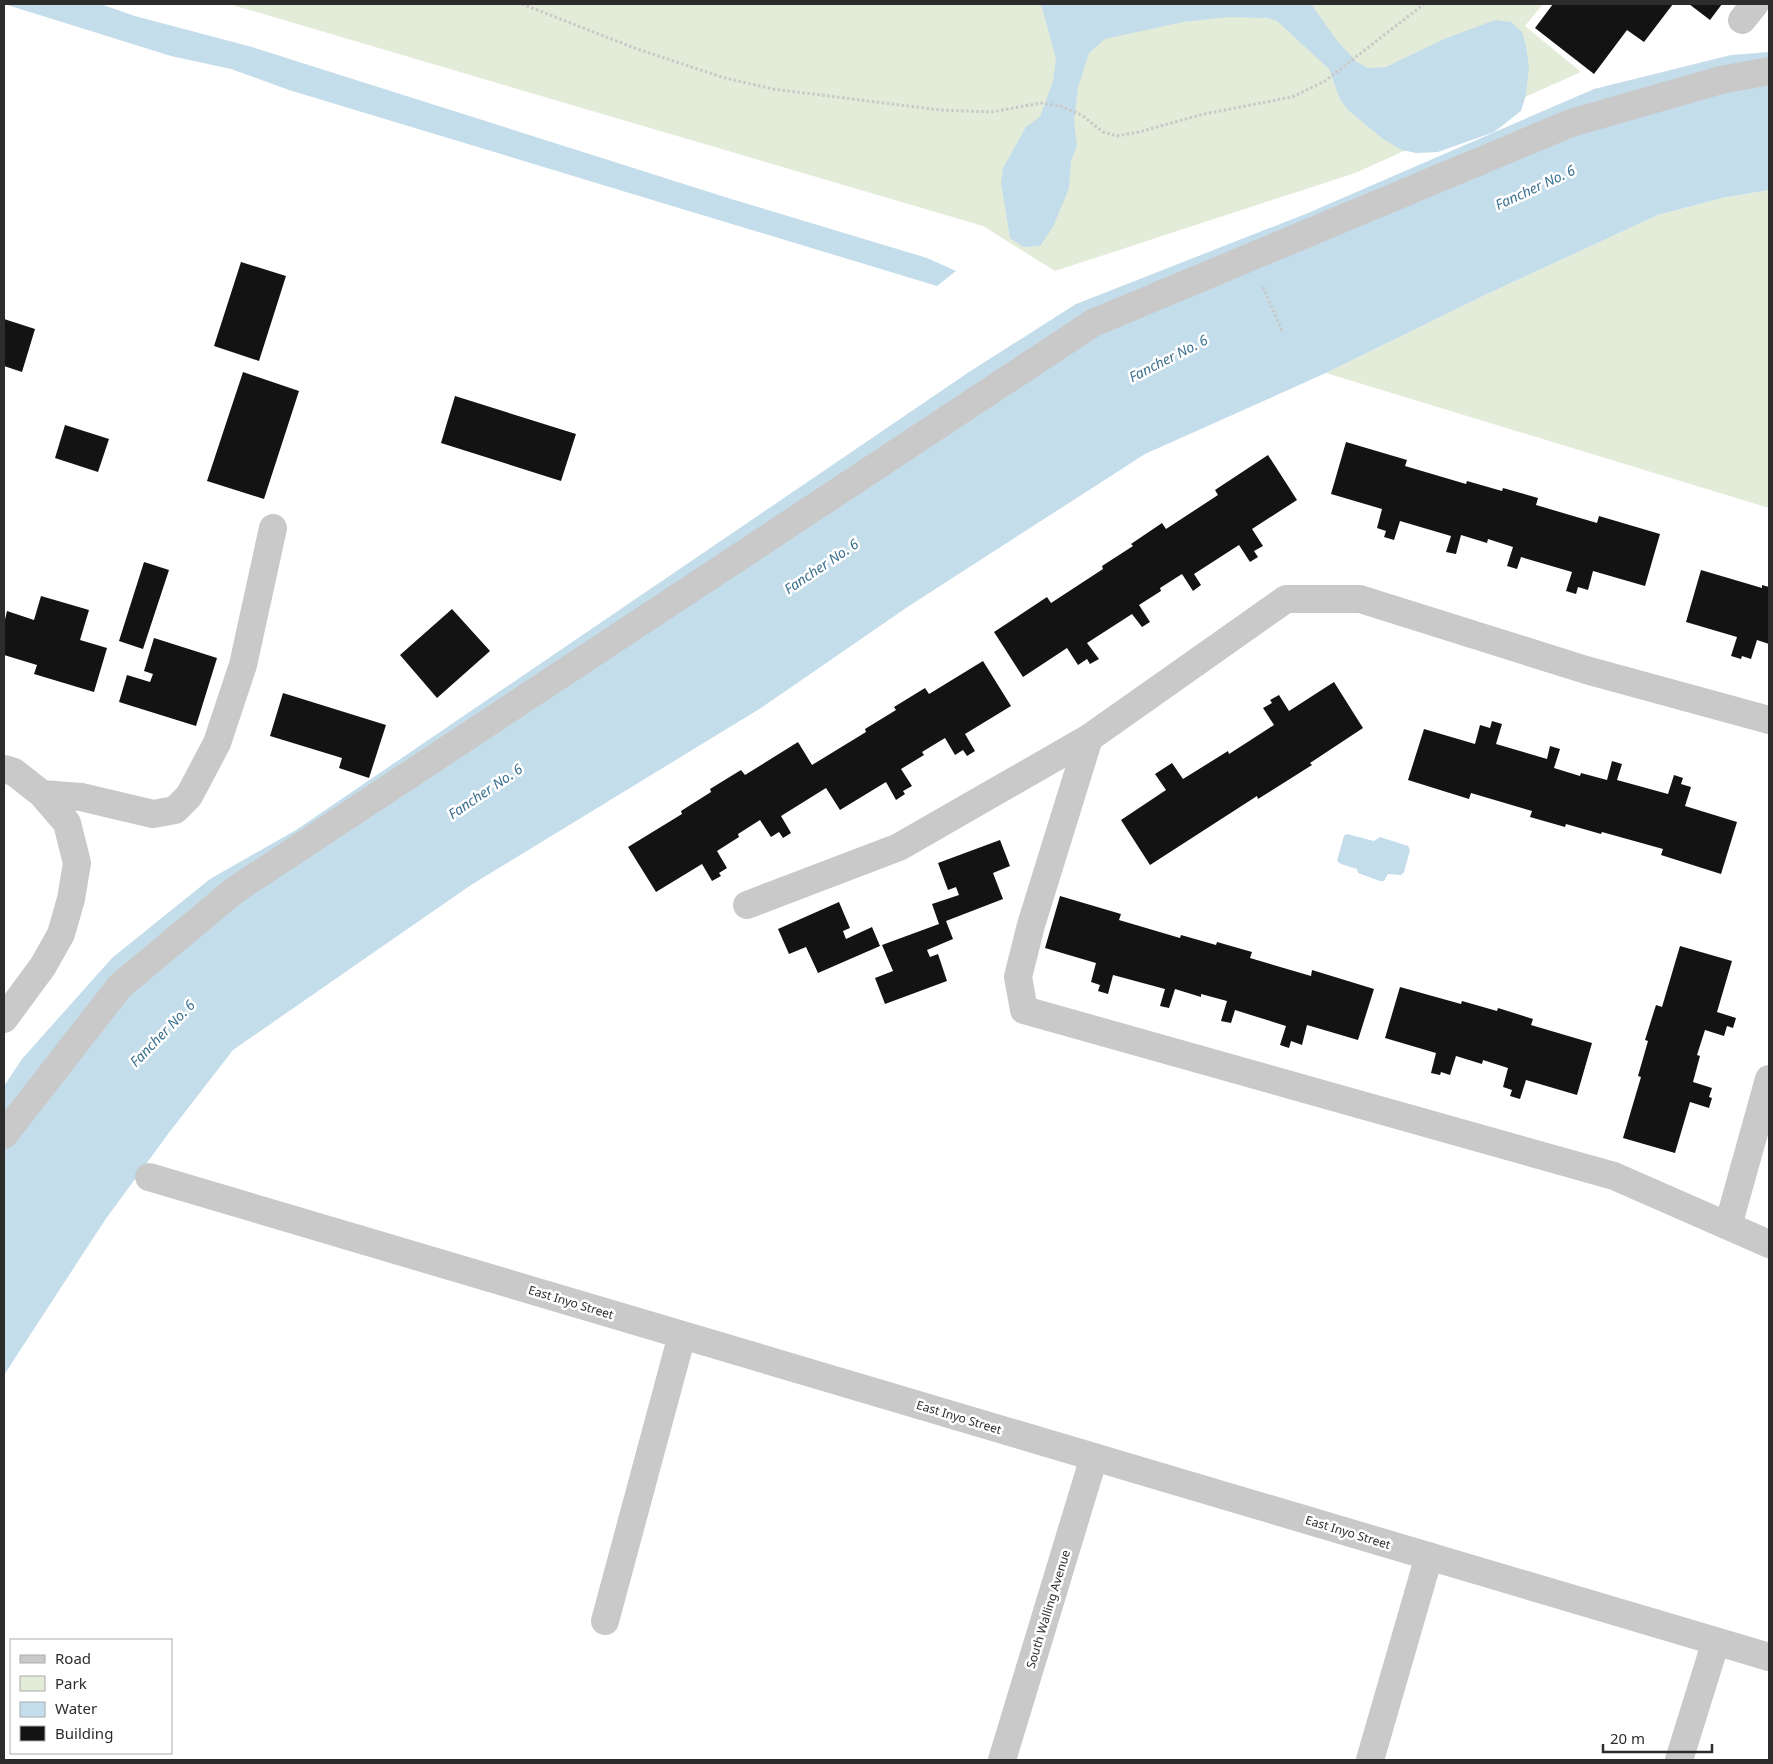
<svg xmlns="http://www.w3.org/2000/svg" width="1773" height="1764" font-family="'Noto Sans',sans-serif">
<rect width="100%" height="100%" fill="#fff"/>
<path fill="#e3ebd9" d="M229 4H1543L1525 26 1581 72 1355 173 1055 271 983 226Z
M1769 190V508L1326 373 1485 295 1658 215 1722 198Z"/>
<path fill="#c4ddeb" d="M4 4H100L135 16 252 47 728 198 927 258 956 271 937 286 289 90 231 69 171 56Z
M1041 4H1311L1338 42 1357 62 1368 68 1386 67 1442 40 1495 20 1511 22 1522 32 1526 46 1529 67 1526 95 1521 111 1494 132 1438 152 1416 153 1402 150 1383 139 1348 110 1340 99 1329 69 1277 21 1268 18 1228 17 1183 22 1105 39 1089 53 1078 87 1074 122 1077 145 1071 161 1069 188 1053 227 1040 246 1023 247 1010 238 1001 183 1003 168 1026 127 1040 117 1053 81 1056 59Z
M1769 52V190L1722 198 1658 215 1485 295 1326 373 1145 454 909 606 761 708 471 885 233 1050 168 1134 105 1220 4 1375V1086L22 1059 112 958 210 879 296 830 969 372 1076 304 1308 213 1594 89 1731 55Z
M1347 834 1374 841 1380 837 1408 846 1410 850 1404 872 1401 875 1388 874 1384 881H1380L1358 873 1357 869 1341 864 1337 861 1344 836Z"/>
<path fill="#131313" d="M1553 4H1673L1644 42 1627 30 1594 74 1535 28Z
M1689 4H1722L1710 20Z
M241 262 286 276 259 361 214 346Z
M4 319 35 329 22 372 4 366Z
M243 372 299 391 264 499 207 481Z
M455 396 576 434 561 481 441 443Z
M65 425 109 439 98 472 55 458Z
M1346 442 1407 460 1405 466 1466 484 1467 481 1502 491 1503 488 1538 498 1536 505 1597 523 1599 516 1660 534 1645 586 1593 571 1588 590 1578 587 1576 594 1566 591 1572 572 1521 557 1517 569 1507 566 1513 547 1488 539 1487 543 1461 535 1456 554 1446 552 1451 536 1400 521 1394 540 1384 537 1386 531 1377 528 1382 509 1331 494Z
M1268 455 1297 500 1252 529 1263 546 1254 551 1258 557 1250 562 1239 545 1194 574 1201 585 1193 591 1182 574 1160 588 1161 591 1139 605 1150 622 1142 627 1132 614 1087 643 1099 659 1090 664 1087 659 1078 665 1067 648 1023 677 994 632 1047 597 1051 603 1103 569 1102 566 1133 546 1131 544 1162 523 1166 529 1218 495 1215 490Z
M144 562 169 570 143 649 119 641Z
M1701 570 1762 588V585L1769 587V644L1757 640 1751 659 1742 656 1741 659 1731 656 1737 637 1686 622Z
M41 596 89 610 80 640 107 648 94 692 34 674 37 665 4 655V624L7 611 34 620Z
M452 609 490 651 437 698 400 655Z
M154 638 217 658 196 726 119 702 127 675 150 682 153 674 144 671Z
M983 661 1011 706 965 734 975 751 967 756 963 750 955 755 945 738 922 752 924 755 901 769 912 786 903 791 905 794 896 800 886 782 840 810 826 788 781 816 791 833 783 838 779 832 771 837 760 820 738 834 739 837 717 851 727 868 719 873 721 876 712 881 702 864 656 892 628 847 682 814 681 811 711 792 710 789 741 770 745 775 798 742 812 765 866 732 865 729 896 710 894 707 925 688 929 694Z
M1334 682 1363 728 1310 763 1312 765 1258 799 1257 796 1150 865 1121 820 1166 790 1155 774 1172 763 1183 779 1228 751 1229 754 1274 725 1263 708 1272 703 1270 700 1279 695 1289 711Z
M283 693 386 725 369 778 339 768 342 758 270 736Z
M1492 721 1502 724 1496 744 1547 759 1550 746 1560 749 1554 768 1580 776 1581 773 1607 780 1612 761 1622 764 1617 780 1668 794 1674 775 1683 778 1681 784 1691 787 1685 806 1737 822 1721 874 1661 855 1663 849 1602 832 1601 834 1566 824 1565 827 1530 817 1532 811 1471 793 1469 799 1408 780 1424 729 1475 744 1480 725 1490 728Z
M1000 840 1010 866 993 873 1003 899 946 921 953 939 927 950 930 957 938 954 947 981 885 1004 875 978 893 971 882 945 939 924 932 904 959 895 956 887 948 890 938 863Z
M1060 896 1121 914 1119 920 1180 938 1181 935 1216 945 1217 942 1252 952 1250 958 1311 976 1312 970 1374 989 1358 1040 1307 1025 1302 1045 1291 1041 1289 1048 1280 1045 1286 1026 1235 1010 1231 1023 1221 1021 1227 1001 1201 994V997L1175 989 1169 1008 1160 1006 1165 989 1113 975 1108 994 1098 991 1100 985 1091 982 1096 963 1045 948Z
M839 902 850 928 843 931 846 939 872 927 880 946 818 973 806 947 789 954 778 929Z
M1680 946 1732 961 1717 1012 1736 1018 1733 1028 1727 1026 1724 1036 1705 1030 1697 1055 1700 1056 1693 1082 1712 1088 1709 1097 1712 1098 1709 1108 1690 1102 1675 1153 1623 1138 1641 1077 1638 1076 1648 1041 1645 1040 1656 1005 1662 1007Z
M1400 987 1461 1004 1462 1001 1497 1011 1498 1008 1533 1019 1531 1025 1592 1043 1577 1095 1526 1080 1520 1099 1510 1096 1512 1090 1503 1087 1508 1068 1483 1060 1482 1064 1456 1056 1450 1075 1441 1072 1440 1075 1431 1073 1436 1053 1385 1038Z"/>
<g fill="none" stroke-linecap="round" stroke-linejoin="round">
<path stroke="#c9c9c9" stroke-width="3" stroke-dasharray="2.5 2.5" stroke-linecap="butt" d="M522 4 637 49 725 78 773 89 940 110 991 112 1041 103 1061 106 1083 116 1103 132 1117 136 1139 132 1204 114 1292 97 1325 81 1424 4
M1263 287 1283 333"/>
<path stroke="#c9c9c9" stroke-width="28" d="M1742 20 1755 4
M1089 738 1031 925 1018 977 1024 1010 1614 1176 1769 1244
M4 769 14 772 42 794 67 823 77 863 71 899 61 934 43 966 4 1019
M42 794 81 797 153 814 175 810 189 796 217 743 243 665 273 528
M747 905 899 847 1089 738 1286 599H1360L1586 670 1769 720
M4 1135 120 986 235 890 1093 323 1571 123 1721 80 1769 71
M149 1177 1769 1657
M1728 1226 1769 1079
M605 1621 682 1335
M1002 1760 1094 1457
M1370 1760 1429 1556
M1679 1760 1716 1641"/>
</g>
<g text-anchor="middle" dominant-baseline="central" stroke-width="5" stroke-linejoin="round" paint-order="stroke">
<g font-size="12" fill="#2c2c2c" stroke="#fff">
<text transform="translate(571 1302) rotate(17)">East Inyo Street</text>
<text transform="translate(959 1417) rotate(17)">East Inyo Street</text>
<text transform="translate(1348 1532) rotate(17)">East Inyo Street</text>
<text transform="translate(1048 1609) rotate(-73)">South Walling Avenue</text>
</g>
<g font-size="14" font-style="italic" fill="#3a708f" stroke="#fff">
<text transform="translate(1535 187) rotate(-25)">Fancher No. 6</text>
<text transform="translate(1168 358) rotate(-27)">Fancher No. 6</text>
<text transform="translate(821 566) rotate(-34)">Fancher No. 6</text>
<text transform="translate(485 791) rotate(-34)">Fancher No. 6</text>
<text transform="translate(162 1033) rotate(-46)">Fancher No. 6</text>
</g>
</g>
<rect width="1773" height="1764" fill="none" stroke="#2c2c2c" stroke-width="10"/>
<rect x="10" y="1639" width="162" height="115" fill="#ffffff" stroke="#ababab"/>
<rect x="20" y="1655" width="25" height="8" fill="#c9c9c9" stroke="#ababab"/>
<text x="55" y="1664" font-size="15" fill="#2c2c2c">Road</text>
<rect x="20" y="1676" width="25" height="15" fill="#e3ebd9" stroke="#ababab"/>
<text x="55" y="1689" font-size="15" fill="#2c2c2c">Park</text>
<rect x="20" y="1702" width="25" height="15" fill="#c4ddeb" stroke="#ababab"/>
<text x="55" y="1714" font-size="15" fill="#2c2c2c">Water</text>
<rect x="20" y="1726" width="25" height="15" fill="#131313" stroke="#ababab"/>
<text x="55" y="1739" font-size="15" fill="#2c2c2c">Building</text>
<path d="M1603 1744v8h109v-8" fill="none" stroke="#2c2c2c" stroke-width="2.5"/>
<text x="1610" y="1744" font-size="15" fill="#2c2c2c" stroke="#ffffff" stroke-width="4" paint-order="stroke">20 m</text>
</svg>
